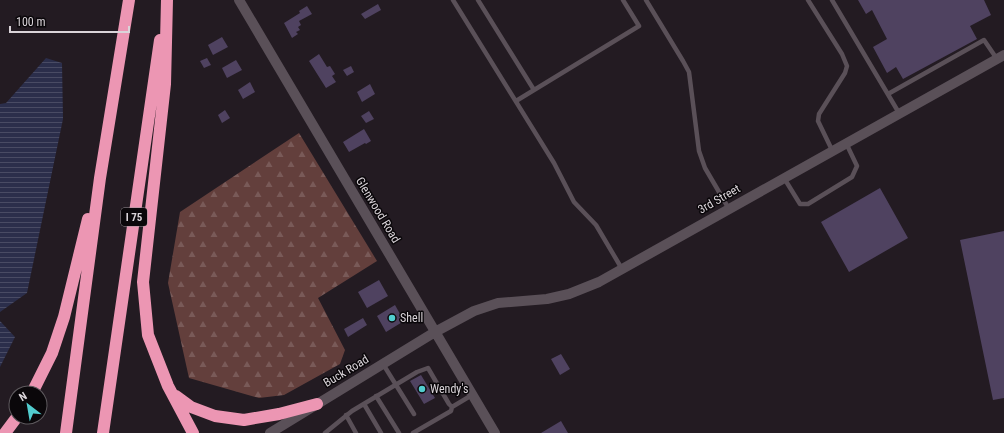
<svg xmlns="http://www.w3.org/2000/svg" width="1004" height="433" font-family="'Roboto Condensed',sans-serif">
<defs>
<pattern id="forest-firs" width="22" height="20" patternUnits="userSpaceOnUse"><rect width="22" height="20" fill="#633f3c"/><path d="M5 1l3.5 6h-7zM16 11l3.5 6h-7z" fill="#795a58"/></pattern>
<pattern id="water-rules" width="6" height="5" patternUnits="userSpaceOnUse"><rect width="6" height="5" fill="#2b2e4b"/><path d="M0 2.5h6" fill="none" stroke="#494b64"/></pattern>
</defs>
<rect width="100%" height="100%" fill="#231b22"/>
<path fill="url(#forest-firs)" d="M299 133 377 261 318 298 345 350 340 364 284 395 259 398 189 378 168 283 180 212Z"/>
<path fill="url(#water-rules)" d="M46 58 62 63 63 119 27 293 0 312V104L6 103Z
M0 321 15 337 0 367Z"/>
<path fill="#4f4260" d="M858 0H984L991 15 970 26 977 39 903 79 896 67 887 73 873 47 887 39 872 10 866 14Z
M378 4 381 10 365 19 361 14Z
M307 6 312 14 299 21 301 25 298 27 300 30 296 32 298 34 292 38 284 23 300 13 299 11Z
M222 37 228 47 213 55 208 45Z
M319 54 327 67 330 66 335 74 332 76 336 82 326 88 309 61Z
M207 58 211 65 204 68 200 61Z
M236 60 242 70 227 78 222 68Z
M351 66 354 72 347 76 343 70Z
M250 82 255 92 243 99 238 90Z
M370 84 375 94 362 102 357 92Z
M225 110 230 118 222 123 218 115Z
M369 111 374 119 366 123 361 116Z
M364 129 371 141 366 144 365 143 349 152 343 142Z
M880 188 908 238 849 272 821 222Z
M1004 231V398L993 400 960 240Z
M379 280 388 296 367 308 358 292Z
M395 305 404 321 386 332 377 316Z
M363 318 367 325 348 337 344 329Z
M561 354 570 369 560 375 551 359Z
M421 375 435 398 424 404 410 381Z
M561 421 568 433H541Z"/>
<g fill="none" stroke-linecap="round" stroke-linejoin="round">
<path stroke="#5a5058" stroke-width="4.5" d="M453 0 554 163 574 202 596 225 622 269
M478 0 534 90
M646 0 683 61 689 72 699 151 705 168 729 209
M808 0 842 54 847 66 845 73 819 114 818 121 832 150
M832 0 899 113
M888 94 984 40 997 59
M516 101 639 26 623 0
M784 178 800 204H808L852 177 857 166 846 143
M383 364 414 414
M376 396 399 433
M364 404 381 433
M346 415 356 433
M325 433 352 411 417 372 428 368 449 404 452 407
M413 433 451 411 452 407 472 395"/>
<path stroke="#5a5058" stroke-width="10" d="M239 0 495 433
M270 433 435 332 474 311 498 303 547 299 569 294 599 282 1004 55"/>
<path stroke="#ec96b3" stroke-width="12" d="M167 0 165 84 143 282 148 335 168 386 193 433
M32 393 52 353 64 317 88 219
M176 396 191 407 215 416 244 420 279 414 317 404
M5 433 17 417
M66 433 100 178 129 0
M103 433 160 40"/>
</g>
<g fill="#52cdcf" stroke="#0a070a" stroke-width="1.5">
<circle cx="392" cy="318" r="4"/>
<circle cx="422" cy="389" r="4"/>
</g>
<g text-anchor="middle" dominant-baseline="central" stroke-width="3" stroke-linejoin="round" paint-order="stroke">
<rect fill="#0a070a" stroke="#9c969b" stroke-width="1" x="121" y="208" width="26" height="18" rx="3"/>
<g font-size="11" font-weight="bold" fill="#dad4d9">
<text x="134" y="217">I 75</text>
</g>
<g font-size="12" fill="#dad4d9" stroke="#0a070a">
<text transform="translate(719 199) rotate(-30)">3rd Street</text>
<text transform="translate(378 210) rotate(59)">Glenwood Road</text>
<text transform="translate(346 371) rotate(-31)">Buck Road</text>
</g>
<g font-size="12" fill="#dad4d9" stroke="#0a070a" text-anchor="start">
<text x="400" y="318">Shell</text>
<text x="430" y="389">Wendy's</text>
</g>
</g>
<g transform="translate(28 405) rotate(329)"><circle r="19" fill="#0a070a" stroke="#5d595d"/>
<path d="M0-3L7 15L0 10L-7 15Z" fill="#52cdcf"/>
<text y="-6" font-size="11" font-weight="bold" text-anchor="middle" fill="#dad4d9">N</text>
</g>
<path d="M10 26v6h119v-6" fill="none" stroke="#dad4d9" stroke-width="2"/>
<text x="16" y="26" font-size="12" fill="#dad4d9" stroke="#0a070a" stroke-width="3" paint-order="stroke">100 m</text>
</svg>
